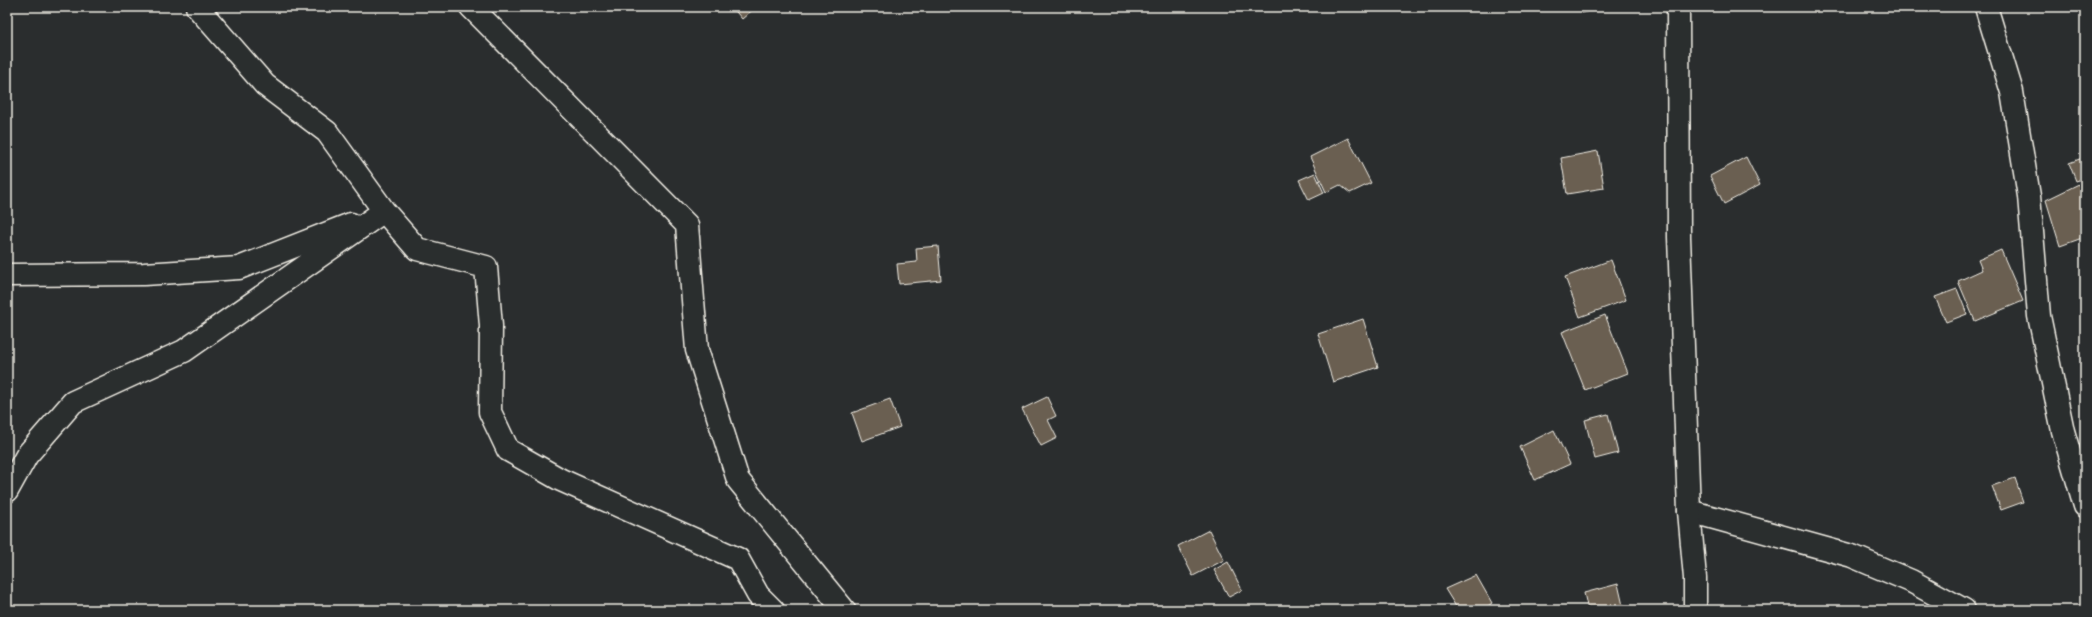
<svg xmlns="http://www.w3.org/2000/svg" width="2092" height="617" font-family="'Patrick Hand',sans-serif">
<rect width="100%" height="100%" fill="#2a2d2e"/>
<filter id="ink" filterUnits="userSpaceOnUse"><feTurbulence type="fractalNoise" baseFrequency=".025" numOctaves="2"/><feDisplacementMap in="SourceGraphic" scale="8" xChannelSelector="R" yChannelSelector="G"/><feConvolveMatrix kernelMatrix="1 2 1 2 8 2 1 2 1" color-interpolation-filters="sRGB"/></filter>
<g filter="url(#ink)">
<path fill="#6a5e51" stroke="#f4f1e8" d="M732 7H756L742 19Z
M1581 7H1597V9L1582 13Z
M1348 138 1371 183 1350 193 1340 185 1326 192 1310 157Z
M1598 151 1604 188 1567 194 1561 158Z
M1746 157 1760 185 1724 204 1710 176Z
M2085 157V178L2076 181 2069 163Z
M1315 173 1324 193 1309 200 1299 180Z
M2085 181V237L2060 246 2046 200Z
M938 246 941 280 899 284 897 264 917 262 916 248Z
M2001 250 2023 301 1975 321 1958 281 1982 270 1978 260Z
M1611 260 1626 300 1580 317 1565 277Z
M1957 289 1967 314 1946 322 1935 297Z
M1605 315 1628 373 1585 390 1562 332Z
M1363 319 1378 367 1333 382 1318 334Z
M1047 397 1056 416 1048 420 1057 438 1041 446 1022 409Z
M890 399 900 427 862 441 852 413Z
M1608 414 1618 453 1595 459 1585 420Z
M1554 430 1570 464 1535 480 1520 447Z
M2015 478 2023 502 2001 510 1992 486Z
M1209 530 1224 560 1193 576 1178 546Z
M1228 562 1242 590 1229 597 1214 570Z
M1476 575 1492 603 1483 610H1458L1445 589Z
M1618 584 1624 610H1588L1584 593Z"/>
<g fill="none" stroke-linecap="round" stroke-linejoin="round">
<g stroke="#f4f1e8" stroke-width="25">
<path id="street" d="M197 7 265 85 327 132 384 211 417 249 486 267 491 326 490 412 508 450 561 480 738 559 758 595 773 610
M471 7 687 225 697 350 738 480 844 610
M1986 7 2012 92 2029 196 2039 316 2063 431 2085 506
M7 275 144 274 239 268 351 224
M7 491 27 455 73 402 184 351 384 211
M1689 511 1852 556 1911 581 1964 610"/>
</g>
<g stroke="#f4f1e8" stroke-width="25">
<path id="secondary" d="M1678 7 1679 237 1689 511 1695 578V610"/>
</g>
<use href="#street" stroke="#2a2d2e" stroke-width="22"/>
<use href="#secondary" stroke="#2a2d2e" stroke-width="22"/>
</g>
</g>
<rect width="2092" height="617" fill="none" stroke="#2a2d2e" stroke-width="24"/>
<rect x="12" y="12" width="2068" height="593" fill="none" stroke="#f4f1e8" stroke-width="1.5" filter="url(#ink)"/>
</svg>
